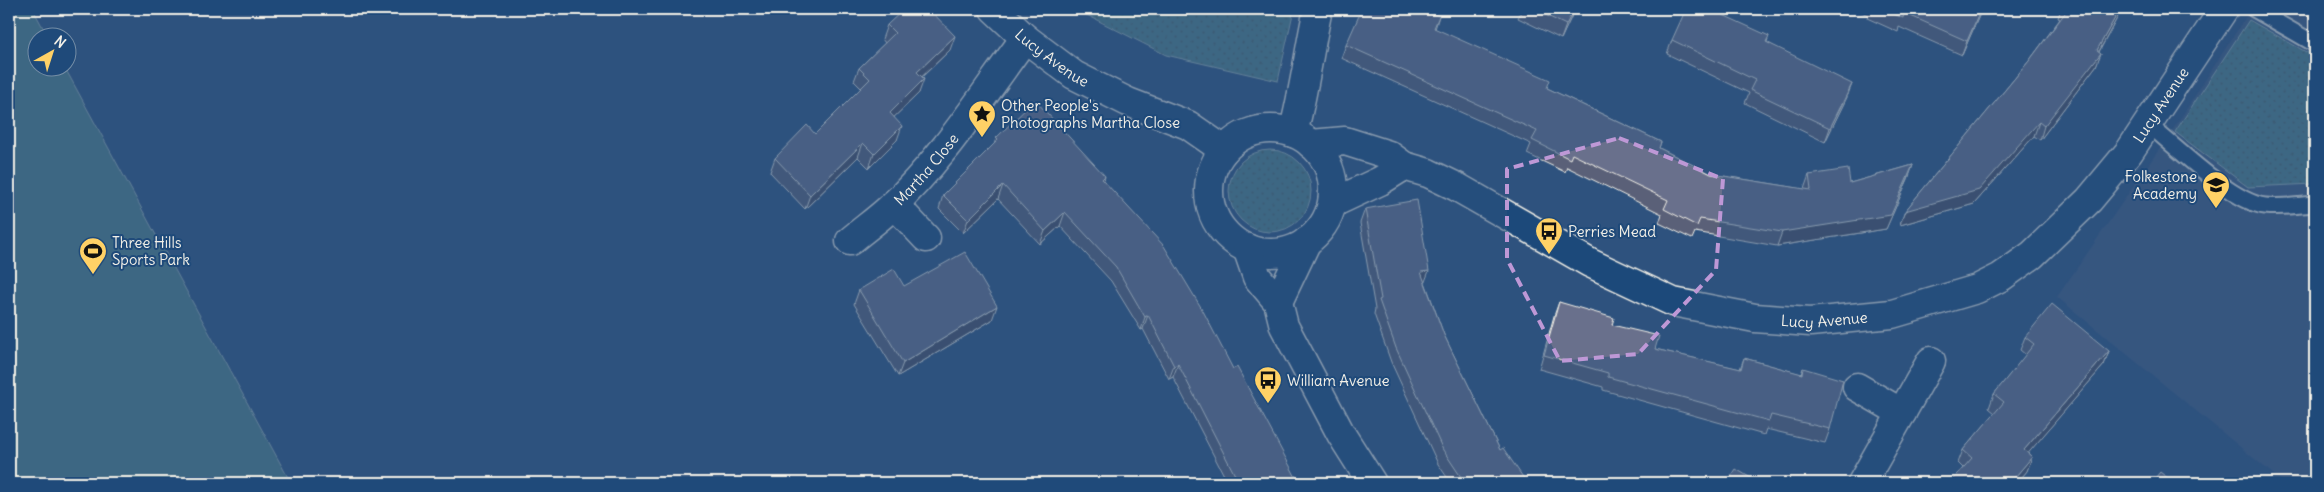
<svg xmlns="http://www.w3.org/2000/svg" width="2324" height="492" font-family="Delius,sans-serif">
<defs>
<pattern id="grass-dots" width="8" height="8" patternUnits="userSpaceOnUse" patternTransform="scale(1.25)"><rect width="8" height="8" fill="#51808a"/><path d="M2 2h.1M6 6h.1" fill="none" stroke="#4d676b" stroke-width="1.8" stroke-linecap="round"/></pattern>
</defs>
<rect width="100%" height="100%" fill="#2e527e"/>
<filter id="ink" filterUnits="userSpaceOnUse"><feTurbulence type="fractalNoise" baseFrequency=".02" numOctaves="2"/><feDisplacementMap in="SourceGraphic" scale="10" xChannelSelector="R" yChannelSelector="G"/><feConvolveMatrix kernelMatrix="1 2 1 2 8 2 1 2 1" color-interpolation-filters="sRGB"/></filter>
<g filter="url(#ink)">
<path fill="#405b82" d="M2251 9H2315V483H2284L2057 297 2178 122Z"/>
<path fill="url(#grass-dots)" stroke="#a2b8b9" d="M1075 9H1294L1278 81 1166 55Z
M2249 20 2315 57V184L2248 187 2175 132Z
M1229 191a41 41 0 1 1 82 0a41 41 0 1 1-82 0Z"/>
<path fill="#51808a" stroke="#a2b8b9" d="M9 9H33L48 37 38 38V68H65L291 483H9Z"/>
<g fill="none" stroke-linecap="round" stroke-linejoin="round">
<g stroke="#f4f1e8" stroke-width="19">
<path id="service" d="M2254 9 2315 44
M2149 125C2176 147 2232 202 2265 206 2281 208 2299 205 2315 204"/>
</g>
<g stroke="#f4f1e8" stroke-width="31">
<g id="minor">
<path id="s1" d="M994 9 1025 38 1074 75 1128 102 1188 125 1224 150"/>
<path d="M1293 133C1304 92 1309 50 1318 9"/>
<path d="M894 204 926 238"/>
<path id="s2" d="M850 241C863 230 877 220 889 209 943 159 982 96 1025 38"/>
<path d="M1857 387 1902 413"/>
<path d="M1862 483 1931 361"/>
</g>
</g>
<g stroke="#f4f1e8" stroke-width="31">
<g id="tertiary">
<circle cx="1271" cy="191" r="62"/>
<path id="s3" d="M1311 144 1345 141 1389 155 1404 166 1428 173 1457 187 1590 263 1673 302 1755 318 1810 322 1892 314 1977 289 2001 277 2032 255 2089 200 2129 152 2224 9"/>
<path d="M1333 203 1380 181 1404 166"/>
<path d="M1247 248 1257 277 1278 302 1284 326 1341 434 1372 483"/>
<path d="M1278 302 1307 241"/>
</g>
</g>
<use href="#service" stroke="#1f4a7a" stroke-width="15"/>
<use href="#minor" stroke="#1f4a7a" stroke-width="28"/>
<use href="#tertiary" stroke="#1f4a7a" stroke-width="28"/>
</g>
<path fill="#5a6078" stroke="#f4f1e8" d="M1522 9H1575L1561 39 1518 18Z
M1855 9H1982L1962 55 1899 27 1898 32 1867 18 1868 15Z
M2061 9H2122L2099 52 2101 53 2096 66 2040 140 2034 136 1974 204 1900 225 1905 211 2029 61 2060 19 2058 18Z
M1439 16 1435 29 1547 88 1661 142 1659 148 1711 174 1804 189 1809 175 1850 183 1913 165 1908 179 1886 229 1777 246 1695 232 1692 239 1659 223 1662 214 1567 167 1565 172 1527 154 1531 144 1341 58 1346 45Z
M887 25 950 50 922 77 919 93 894 117 897 140 869 168 858 157 805 209 770 172 775 158 815 134 861 88 854 81 859 68 885 43 882 39Z
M1769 36 1767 42 1847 97 1825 142 1745 103 1749 93 1667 54 1672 40Z
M996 138 1105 176 1104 181 1233 369 1299 483H1228L1173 377 1169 379 1143 329 1141 330 1111 281 1060 226 1040 244 998 199 963 233 939 209 943 195 994 145Z
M1365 209 1425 282 1444 335 1500 450 1527 483H1451L1438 464 1391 362 1374 314 1375 309 1360 223Z
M859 290 992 320 898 376 854 304Z
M1559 302 1612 325 1655 349 1740 369 1744 358 1801 374 1803 368 1830 429 1825 443 1766 429 1764 435 1603 390V387L1539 369 1554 316Z
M2025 337 2109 351 2104 365 2028 453 2032 457 2027 471 2017 483H1950L1963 468 1958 463 1963 450 1995 413 1989 408 1994 394 2026 355 2020 350Z"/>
<path fill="#4a4e62" stroke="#f4f1e8" d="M1574 9H1575L1561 39 1566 25Z
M1981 9H1982L1962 55 1967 41Z
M2120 9H2122L2092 64 2101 53 2096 66 2040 140 2044 126 2097 50Z
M955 36 950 50 912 86 917 72Z
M924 79 919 93 885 126 890 113Z
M1852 84 1847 97 1825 142 1830 128Z
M2039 122 2034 136 1974 204 1900 225 1905 211Z
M902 126 897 140 869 168 874 154Z
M863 143 858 157 805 209 810 195Z
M1913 165 1908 179 1886 229 1777 246 1782 232Z
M1003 185 998 199 963 233 968 220Z
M1065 212 1060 226 1040 244 1045 231Z
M1429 271 1424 284 1421 272Z
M997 306 992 320 898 376 903 363Z
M1148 315 1143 329 1141 330 1145 317Z
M2109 351 2104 365 2019 464 2024 450Z
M1178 364 1173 377 1169 379 1174 366Z
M2032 457 2027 471 2017 483H2010Z"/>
<path fill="#69708c" stroke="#f4f1e8" d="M904 9H929L955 36 917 72 924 79 890 113 902 126 874 154 863 143 810 195 775 158 807 125 815 134 870 79 859 68 895 33 887 25Z
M1362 9H1423L1439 16 1434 28 1550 80 1547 88 1661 142 1659 148 1711 174 1811 190 1809 175 1848 169 1850 183 1913 165 1891 215 1782 232 1700 219 1697 226 1664 209 1668 200 1572 154 1570 159 1532 140 1537 131 1346 45Z
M1533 9H1574L1566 25Z
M1686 9H1710L1769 36 1766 42 1852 84 1830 128 1750 90 1755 80 1672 40Z
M1882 9H1981L1967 41 1904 13 1903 18Z
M2068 9H2120L2097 50 2101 53 2044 126 2039 122 1979 190 1905 211 2029 61Z
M1035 100 1105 176 1102 179 1164 246 1202 309 1233 369 1237 367 1299 483H1239L1178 364 1174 366 1148 315 1145 317 1116 267 1065 212 1045 231 1003 185 968 220 943 195 998 140 996 138Z
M1417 200 1429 271 1421 272 1444 335 1500 450 1503 448 1527 483H1465L1443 450 1396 348 1379 300 1381 299 1365 209Z
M965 252 997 306 903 363 859 290 894 269 904 286Z
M1559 302 1614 318 1612 325 1659 336 1655 349 1741 369 1744 358 1802 374 1803 368 1843 380 1830 429 1771 415 1769 421 1608 377V373L1544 355Z
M2052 304 2109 351 2024 450 2032 457 2010 483H1950L1972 458 1963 450 2004 402 1994 394 2034 344 2025 337Z
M1736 469 1759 483H1727Z
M2160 472 2174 483H2151Z"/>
</g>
<path d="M0 0H2324V492H0ZM1619 138 1723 179 1716 270 1638 354 1560 361 1507 259V169Z" fill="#2e527e" fill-opacity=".55" fill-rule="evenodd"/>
<path fill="none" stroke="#be98d6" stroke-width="4" stroke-dasharray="10 6" stroke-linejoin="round" d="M1619 138 1723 179 1716 270 1638 354 1560 361 1507 259V169Z"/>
<defs>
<g id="sight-pin" transform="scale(1.4375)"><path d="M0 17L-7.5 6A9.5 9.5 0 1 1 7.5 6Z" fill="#ffd166" stroke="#1f4a7a"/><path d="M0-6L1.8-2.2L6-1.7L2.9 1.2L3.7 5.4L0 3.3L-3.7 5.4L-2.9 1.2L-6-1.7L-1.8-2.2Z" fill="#111"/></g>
<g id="school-pin" transform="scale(1.4375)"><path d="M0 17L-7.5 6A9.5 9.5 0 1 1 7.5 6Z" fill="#ffd166" stroke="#1f4a7a"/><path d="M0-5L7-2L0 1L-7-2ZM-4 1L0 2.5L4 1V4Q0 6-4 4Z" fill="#111"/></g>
<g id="bus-pin" transform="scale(1.4375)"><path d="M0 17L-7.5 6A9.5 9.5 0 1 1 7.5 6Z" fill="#ffd166" stroke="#1f4a7a"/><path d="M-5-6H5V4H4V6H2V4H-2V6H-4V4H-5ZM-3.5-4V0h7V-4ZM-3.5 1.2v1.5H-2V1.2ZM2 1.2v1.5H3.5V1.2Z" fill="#111"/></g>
<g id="stadium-pin" transform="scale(1.4375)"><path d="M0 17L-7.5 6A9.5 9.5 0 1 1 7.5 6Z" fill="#ffd166" stroke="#1f4a7a"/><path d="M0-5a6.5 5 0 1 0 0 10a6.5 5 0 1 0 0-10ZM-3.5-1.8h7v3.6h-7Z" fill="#111"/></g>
</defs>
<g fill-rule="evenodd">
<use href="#sight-pin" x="982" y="114"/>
<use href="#school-pin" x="2216" y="185"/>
<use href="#bus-pin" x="1549" y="231"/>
<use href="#stadium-pin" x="93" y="251"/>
<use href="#bus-pin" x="1268" y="380"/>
</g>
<g text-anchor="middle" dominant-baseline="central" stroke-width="4" stroke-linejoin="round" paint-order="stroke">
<g font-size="15" fill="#f4f1e8" stroke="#1f4a7a">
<text stroke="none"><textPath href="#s1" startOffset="76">Lucy Avenue</textPath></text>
<text stroke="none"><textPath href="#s3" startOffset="974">Lucy Avenue</textPath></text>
<text stroke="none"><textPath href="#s2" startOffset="105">Martha Close</textPath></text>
<text stroke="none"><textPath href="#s3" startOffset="554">Lucy Avenue</textPath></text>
</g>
<g font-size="15" fill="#f4f1e8" stroke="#1f4a7a" text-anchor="start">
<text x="1001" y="105">Other People's<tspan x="1001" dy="17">Photographs Martha Close</tspan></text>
<text x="2197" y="176" text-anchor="end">Folkestone<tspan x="2197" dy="17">Academy</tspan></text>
<text x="1568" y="231">Perries Mead</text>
<text x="112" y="242">Three Hills<tspan x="112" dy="17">Sports Park</tspan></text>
<text x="1287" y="380">William Avenue</text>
</g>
</g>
<rect width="2324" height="492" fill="none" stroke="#1f4a7a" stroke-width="30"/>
<rect x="15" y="15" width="2294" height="462" fill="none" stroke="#f4f1e8" stroke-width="2" filter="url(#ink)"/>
<g transform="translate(52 52) rotate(39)"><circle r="24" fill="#1f4a7a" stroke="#748da6"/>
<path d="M0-4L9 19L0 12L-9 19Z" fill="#ffd166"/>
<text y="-8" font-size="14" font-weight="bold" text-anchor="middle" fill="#f4f1e8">N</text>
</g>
</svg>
